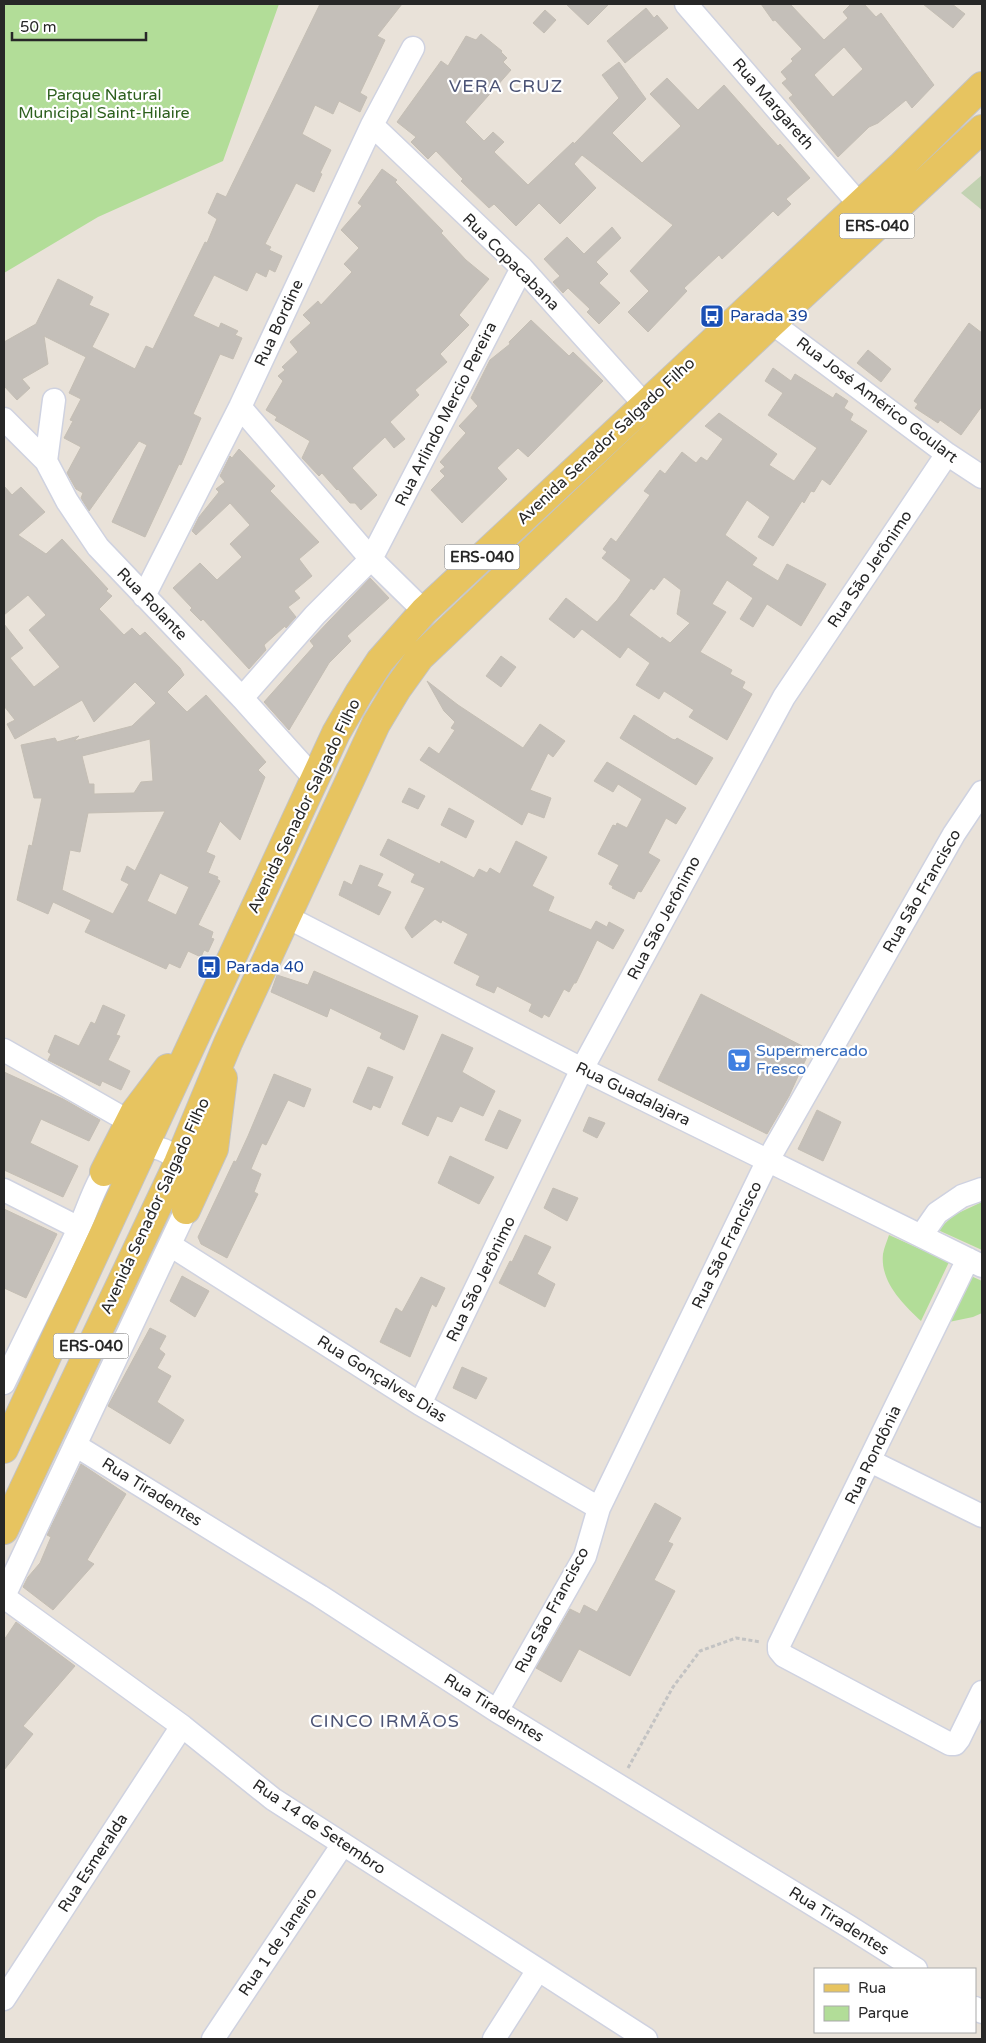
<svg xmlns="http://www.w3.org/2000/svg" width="986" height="2043" font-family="'Varela Round',sans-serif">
<rect width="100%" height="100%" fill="#e9e2d9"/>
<path fill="#b2dd98" d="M4 4H279L223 161 98 217 4 273Z
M982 1202V1250L938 1230 954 1215Z
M889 1235 949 1262 921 1321C903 1304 880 1282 883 1254 884 1248 887 1241 889 1235Z
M971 1276 982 1281V1313L973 1317 949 1322Z"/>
<path fill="#c2d2b2" d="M982 175V210L961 193Z"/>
<path fill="#c4bfb9" stroke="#c4beb4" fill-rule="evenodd" d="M320 4H402L377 36 385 40 360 93 367 97 360 112 339 101 333 114 315 105 302 134 331 150 320 173 322 174 314 192 296 183 265 244 271 247 269 250 282 256 275 272 269 269 266 277 256 272 247 291 214 275 193 316 219 328 221 323 238 331 235 335 242 338 233 359 220 354 193 414 201 418 181 465 179 464 145 537 112 522 147 445 139 441 89 511 81 498 83 493 76 489 67 473 81 447 64 438 73 421 70 420 81 399 69 393 86 357 44 336 48 364 22 379 30 388 17 400 4 386V342L36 324 58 279 93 297 89 305 109 314 92 347 135 369 146 346 153 349 205 242 207 243 217 219 208 213 217 193 226 197Z
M566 4H609L588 25Z
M761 4H790L824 40 848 18 843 12 851 4H864L876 17 881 13 934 85 912 108 906 100 878 123 869 127 838 157 789 98 793 95 782 83 787 79 781 72 793 61 791 59 802 49 775 20 773 21ZM844 47 863 69 833 97 814 75Z
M923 4H952L965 14 953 28Z
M646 8 654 18 657 15 668 28 625 63 607 41Z
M545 10 556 20 544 33 533 23Z
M481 34 502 51 501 52 507 58 503 62 511 70 465 122 484 141 493 132 504 142 494 152 528 185 573 142 574 144 619 98 602 75 619 62 646 99 612 133 642 163 681 126 650 94 667 78 698 110 724 85 778 146 780 144 810 178 786 199 791 204 778 216 773 211 722 259 719 255 684 288 687 291 648 332 628 312 649 291 630 271 673 225 582 155 574 164 596 188 560 224 539 203 516 226 494 204 489 208 461 181 463 179 436 151 428 159 411 142 416 137 397 122 441 61 448 66 466 36 476 40Z
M382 169 397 180 395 182 443 231 441 233 466 260 489 279 459 315 469 325 440 354 447 362 415 390 419 395 390 422 405 439 394 448 385 437 352 468 377 495 361 510 355 503H350L338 489 337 490 322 473 319 476 302 458 310 441 275 420 277 417 266 410 283 381 278 376 285 370 282 367 298 352 290 342 311 323 303 315 318 301 321 305 352 272 344 264 359 248 341 230 362 206 358 203Z
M612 227 621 238 596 262 608 274 599 283 620 303 599 324 587 312 590 309 568 288 563 293 553 282 560 276 544 259 567 237 584 254Z
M531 320 569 356 573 352 603 381 528 457 518 448 497 468 507 479 462 523 431 490 445 476 440 471 445 467 440 462 466 433 459 426 478 406 471 398 490 360 510 344 509 342Z
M969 323 982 333V406L961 435 940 420 938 423 915 408 918 404 914 401Z
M868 350 891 369 881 382 857 363Z
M773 368 791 381 795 374 833 398 836 393 848 401 844 408 853 414 850 420 867 431 830 485 822 479 814 492 811 491 804 503 802 501 773 546 758 537 770 517 747 500 725 535 757 558 752 565 778 581 787 564 826 584 801 626 767 604 753 627 740 619 753 598 727 580 712 604 726 612 700 652 732 670 730 674 745 682 742 688 752 694 727 740 689 717 694 710 664 691 659 699 636 685 650 663 628 647 620 658 582 629 574 638 549 619 566 598 597 622 617 600 631 580 602 558 607 552 603 549 611 538 616 542 650 495 644 491 660 470 665 474 682 452 696 463 701 457 707 461 723 439 705 426 719 413 777 454 769 465 794 481 817 448 768 415 783 393 765 381ZM664 577 681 590 677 614 690 623 670 643 662 637 661 639 629 615 651 588 654 590Z
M239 449 275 486 270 491 319 542 299 559 312 576 294 591 300 598 288 607 296 617 286 628 285 626 264 645 266 650 249 669 203 619 201 621 190 610 192 608 173 588 200 563 217 580 242 557 230 544 250 525 230 503 196 535 192 531 199 517 219 492 216 489 225 482 220 476 230 456 232 458Z
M4 486 12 495 21 487 45 512 18 535 46 554 62 539 108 589 106 591 112 596 99 609 124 635 132 628 140 636 145 632 180 668 184 675 167 692 187 712 206 695 266 762 258 770 265 777 240 840 220 821 206 852 215 856 208 873 218 877 217 879 220 881 198 925 213 932 211 938 214 939 208 952 204 950 201 957 188 951 180 968 169 963 166 969 85 932 91 920 53 902 48 914 17 900 29 845 32 846 42 798H34L21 745 55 738 57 742 79 736 74 741 132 726 156 703 135 682 94 722 82 700 15 739 7 724 15 720 4 706V624L23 648 10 658 34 687 60 667 29 630 46 615 28 595 4 615ZM150 739 153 781 141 782 134 793 94 794V784H89L82 756ZM165 811 135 871 127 866 121 880 129 884 113 914 62 890 70 850 80 852 88 813ZM160 873 189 887 176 915 147 901Z
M370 578 389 598 347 636 351 641 329 663 289 730 264 702 314 646 310 641Z
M501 656 516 667 501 687 486 676Z
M427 681 458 705 523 748 540 724 565 741 553 757 548 753 530 790 551 798 544 818 528 812 522 825 420 760 429 747 439 754 455 730 451 728 455 722 444 711Z
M634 715 672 739 675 740 677 738 713 758 696 785 620 738Z
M607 762 686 808 676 824 666 818 648 853 660 860 641 892 638 891 634 899 612 888 613 886 609 884 619 865 598 854 613 825 616 826 617 823 627 828 642 799 618 784 613 792 594 781Z
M409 788 425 796 418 809 402 802Z
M449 808 474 821 466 838 441 825Z
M388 839 440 864 441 861 474 878 479 869 487 873 490 868 500 874 516 841 547 857 532 886 554 897 548 911 591 930 596 921 607 927 609 922 624 930 613 949 597 940 576 983H574L569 992 564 989 549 1017 544 1014 542 1018 529 1011 532 1004 497 986 494 993 476 985 480 976 454 963 468 934 442 920 441 923 435 919 412 938 405 928 425 888 411 882 415 874 380 855Z
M360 865 383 874 377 886 391 892 379 915 339 895 344 881 352 885Z
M314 971 418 1016 404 1050 380 1038 382 1033 330 1008 327 1017 271 992 277 975 308 985Z
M701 994 810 1050 789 1096 767 1134 658 1080Z
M103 1005 125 1015 116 1035 120 1036 108 1060 130 1071 121 1090 102 1081 100 1086 48 1060 51 1054 48 1052 55 1035 79 1046 91 1022 95 1024Z
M442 1034 473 1048 462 1072 495 1091 483 1116 460 1106 452 1122 437 1116 428 1136 402 1124Z
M368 1067 393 1077 380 1108 373 1105 371 1110 353 1102Z
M4 1072 63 1099 100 1120 89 1141 41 1119 30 1143 78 1166 63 1197 4 1170Z
M274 1074 311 1089 304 1107 288 1100 266 1145 262 1143 251 1169 261 1174 254 1192 258 1194 227 1258 201 1244 198 1237 234 1161 236 1162 248 1136Z
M499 1110 521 1120 507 1149 485 1140Z
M817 1110 841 1122 823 1161 798 1149Z
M589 1117 605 1123 597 1138 583 1131Z
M450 1156 494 1177 479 1204 438 1183Z
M553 1188 578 1198 567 1221 544 1208Z
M4 1209 57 1234 26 1298 4 1288Z
M525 1235 551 1247 537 1274 555 1284 545 1307 499 1283 510 1261 512 1262Z
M182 1276 209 1291 195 1317 170 1301Z
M421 1277 445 1288 436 1307 432 1304 410 1357 380 1342 396 1308 402 1312Z
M150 1328 166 1336 159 1349 165 1354 157 1368 171 1376 157 1402 184 1420 170 1444 108 1406Z
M462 1367 487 1378 476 1399 453 1388Z
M81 1464 126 1494 87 1560 94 1564 53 1610 23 1587 28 1577 40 1563 51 1537 47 1535Z
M655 1503 681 1518 668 1542 673 1544 654 1580 675 1591 630 1676 579 1649 561 1682 536 1668 570 1609 580 1614 584 1605 597 1612Z
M16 1622 75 1666 23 1726 33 1734 4 1770V1640Z"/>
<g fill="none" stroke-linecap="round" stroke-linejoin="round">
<g stroke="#cfd2e0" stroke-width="25">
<path id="minor" d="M686 4 859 204
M372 125 522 268 645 405
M772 323 947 454 982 477
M240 407 371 559 424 611
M4 419 46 461 67 501 98 547 242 698 315 779
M46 461 54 400
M144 596 240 407 372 125 413 48
M242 698 315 615 371 559 522 268
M287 917 582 1069 982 1266
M4 1050 130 1122
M4 1190 79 1228
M921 1236 937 1213 962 1196 982 1189
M170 1245 420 1404 599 1508
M968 1259 779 1645V1650L784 1656 950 1744H955L959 1739 982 1692
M4 1383C29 1331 55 1280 79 1228 90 1205 98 1171 120 1155 127 1149 136 1148 145 1147 183 1146 188 1180 186 1210L4 1596
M420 1404 582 1069 784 697 947 454
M75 1445 320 1596 497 1711 848 1926 916 1969
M870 1461 982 1516
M4 1597 182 1726 273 1799 646 2039
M497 1711 585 1556 599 1508 768 1160 954 834 982 792
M4 1999 182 1726
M975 2008 982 2012
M213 2039 343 1844
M494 2039 538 1970"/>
</g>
<g stroke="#c3c3c3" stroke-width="30">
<path id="major" d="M104 1172 134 1113 168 1068
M186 1210 214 1149 223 1078
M4 1449 336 733 359 693 380 661 424 611 902 165 982 86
M4 1530 178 1163 228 1043 376 724 397 689 420 657 772 323 982 129"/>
</g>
<path stroke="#c3c3c3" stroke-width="3" stroke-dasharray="4 2.5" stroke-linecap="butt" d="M628 1768 673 1687 700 1651 736 1638 761 1642"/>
<use href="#minor" stroke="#fff" stroke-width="22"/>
<use href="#major" stroke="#e7c460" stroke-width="28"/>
</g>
<defs>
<g id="bus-square" transform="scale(1.25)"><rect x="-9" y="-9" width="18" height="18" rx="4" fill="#1a4fb4" stroke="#fff"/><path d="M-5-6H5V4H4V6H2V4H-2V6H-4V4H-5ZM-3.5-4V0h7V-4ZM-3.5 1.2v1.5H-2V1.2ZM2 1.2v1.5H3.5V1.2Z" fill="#fff"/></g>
<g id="supermarket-square" transform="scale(1.25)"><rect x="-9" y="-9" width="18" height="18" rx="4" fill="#3f7fe0" stroke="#fff"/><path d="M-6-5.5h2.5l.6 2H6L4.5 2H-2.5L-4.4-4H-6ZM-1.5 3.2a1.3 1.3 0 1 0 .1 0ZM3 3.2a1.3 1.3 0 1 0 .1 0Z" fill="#fff"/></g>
</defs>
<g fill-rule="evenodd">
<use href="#bus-square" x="712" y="316"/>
<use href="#bus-square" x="209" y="967"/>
<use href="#supermarket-square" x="739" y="1060"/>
</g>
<g text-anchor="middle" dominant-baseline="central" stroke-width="4.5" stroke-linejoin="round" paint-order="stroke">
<g fill="#fff" stroke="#686868" stroke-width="1">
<rect x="839.5" y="213.5" width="75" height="25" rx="4"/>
<rect x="444.5" y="544.5" width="75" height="25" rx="4"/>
<rect x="53.5" y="1333.5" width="75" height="25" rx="4"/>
</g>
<g font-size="15" font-weight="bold" fill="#272727">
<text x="877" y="226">ERS-040</text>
<text x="482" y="557">ERS-040</text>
<text x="91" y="1346">ERS-040</text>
</g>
<g font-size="16" fill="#2c5f1d" stroke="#fff">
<text x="104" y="95">Parque Natural<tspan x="104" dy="18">Municipal Saint-Hilaire</tspan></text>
</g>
<g font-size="16" fill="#272727" stroke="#fff">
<text transform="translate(773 104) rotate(49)">Rua Margareth</text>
<text transform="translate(511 262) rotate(45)">Rua Copacabana</text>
<text transform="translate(279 323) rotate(-65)">Rua Bordine</text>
<text transform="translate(877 400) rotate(37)">Rua José Américo Goulart</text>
<text transform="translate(446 414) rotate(-63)">Rua Arlindo Mercio Pereira</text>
<text transform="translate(606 441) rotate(-43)">Avenida Senador Salgado Filho</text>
<text transform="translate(870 569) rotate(-56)">Rua São Jerônimo</text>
<text transform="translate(152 604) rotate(46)">Rua Rolante</text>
<text transform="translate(304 806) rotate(-64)">Avenida Senador Salgado Filho</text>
<text transform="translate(922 891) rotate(-60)">Rua São Francisco</text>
<text transform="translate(664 918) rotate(-62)">Rua São Jerônimo</text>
<text transform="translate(633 1094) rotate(26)">Rua Guadalajara</text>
<text transform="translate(155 1206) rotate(-65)">Avenida Senador Salgado Filho</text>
<text transform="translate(727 1245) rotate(-64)">Rua São Francisco</text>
<text transform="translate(481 1279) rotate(-64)">Rua São Jerônimo</text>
<text transform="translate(382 1379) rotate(32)">Rua Gonçalves Dias</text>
<text transform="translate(873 1455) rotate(-64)">Rua Rondônia</text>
<text transform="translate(152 1492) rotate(32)">Rua Tiradentes</text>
<text transform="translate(552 1610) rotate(-62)">Rua São Francisco</text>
<text transform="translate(494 1708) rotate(32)">Rua Tiradentes</text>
<text transform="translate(319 1827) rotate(34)">Rua 14 de Setembro</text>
<text transform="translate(93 1863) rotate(-57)">Rua Esmeralda</text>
<text transform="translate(839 1921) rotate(32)">Rua Tiradentes</text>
<text transform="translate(278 1942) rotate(-56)">Rua 1 de Janeiro</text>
</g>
<g font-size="16" fill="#164399" stroke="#fff" text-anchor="start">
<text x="730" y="316">Parada 39</text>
<text x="226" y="967">Parada 40</text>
</g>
<g font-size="16" fill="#366cbe" stroke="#fff" text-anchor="start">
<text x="756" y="1051">Supermercado<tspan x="756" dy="18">Fresco</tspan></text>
</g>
<g font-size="18" letter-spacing="1" fill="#4b5375" stroke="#fff">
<text x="506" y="86">VERA CRUZ</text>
<text x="385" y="1721">CINCO IRMÃOS</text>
</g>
</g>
<rect width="986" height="2043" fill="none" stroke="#272727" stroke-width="10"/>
<rect x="814" y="1968" width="162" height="65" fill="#ffffff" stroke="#a9a9a9"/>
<rect x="824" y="1984" width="25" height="8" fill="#e7c460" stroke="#a9a9a9"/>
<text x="858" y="1993" font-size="15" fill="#272727">Rua</text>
<rect x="824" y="2006" width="25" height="15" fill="#b2dd98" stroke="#a9a9a9"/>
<text x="858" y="2018" font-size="15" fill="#272727">Parque</text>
<path d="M12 32v8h134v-8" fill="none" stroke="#272727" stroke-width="2.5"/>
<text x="20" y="32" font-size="15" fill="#272727" stroke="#ffffff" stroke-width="4" paint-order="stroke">50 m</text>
</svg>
